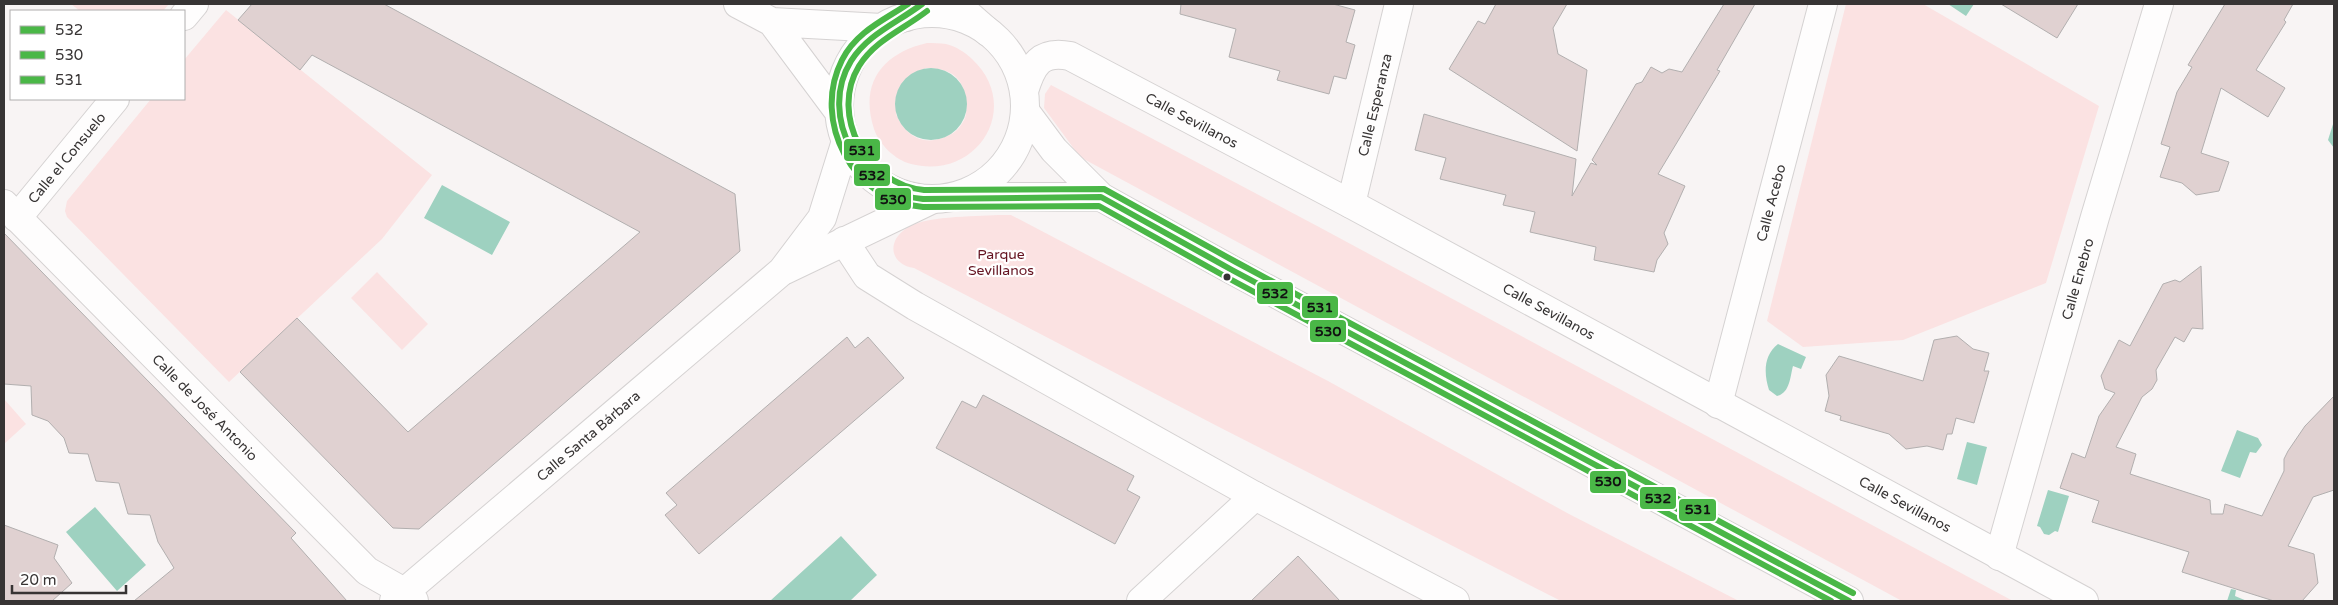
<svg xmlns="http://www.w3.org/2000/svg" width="2338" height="605" font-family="'Varela Round',sans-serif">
<rect width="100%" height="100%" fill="#f8f4f4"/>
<path fill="#fbe2e2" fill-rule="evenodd" d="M71 4H169L163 11H80Z
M1846 4H1923L2099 106 2046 283 1903 340 1803 347 1767 321Z
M226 10 432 175 382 239 229 382 67 217 65 211 67 201 151 99H184V60Z
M927 43C933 43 940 43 946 44 955 46 965 52 972 59 1023 106 978 181 911 164 895 160 879 144 874 129 859 83 883 53 927 43ZM925 68C951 68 964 77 966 103 967 112 966 119 961 125 956 133 950 135 942 138 920 146 904 133 896 114Z
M1051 85 1319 227 2013 601H1902L1080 157 1044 108 1045 94Z
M998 215H1011L1328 381 1569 514 1739 601H1561L1219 427 914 268C892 265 886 244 904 230 922 215 974 217 998 215Z
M377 272 428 324 402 350 351 298Z
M4 399 26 424 4 444Z"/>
<path fill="#9ed1c0" d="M1948 4H1974L1966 16Z
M895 104a36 36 0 1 1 72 0a36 36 0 1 1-72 0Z
M2334 121V148L2328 140Z
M442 185 510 222 492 255 424 218Z
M1778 344 1806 357 1801 369 1793 366C1790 377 1790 393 1777 396L1769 390C1764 374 1763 356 1778 344Z
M2237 430 2258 438 2262 445 2256 453 2250 452 2240 478 2221 471Z
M1967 442 1987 447 1977 485 1957 479Z
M2048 490 2069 496 2058 532 2055 531 2049 535 2044 534 2040 527 2037 526Z
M95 507 146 565 117 591 66 532Z
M841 536 877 575 850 601H770Z
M2231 589 2236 590 2235 596 2247 601H2227Z"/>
<path fill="#e0d1d1" stroke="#b2afaf" d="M252 4H384L735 194 740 251 419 529 393 528 240 372 297 318 408 432 640 232 312 55 300 70 238 20Z
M1181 4H1333L1355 10 1346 42 1355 45 1346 79 1334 76 1329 94 1277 80 1280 71 1229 57 1236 29 1180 14Z
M1496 4H1567L1553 28 1558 54 1587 70 1577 151 1449 69 1478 21 1485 24Z
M1724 4H1755L1717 70 1720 71 1658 174 1685 186 1664 233 1668 244 1657 260 1654 272 1594 260 1596 247 1530 232 1535 212 1503 205 1506 195 1440 179 1446 158 1415 150 1424 114 1576 159 1572 196 1591 163 1597 165 1592 160 1636 84 1642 82 1651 67 1662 73 1669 69 1682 72Z
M2001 4H2078L2057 38Z
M2225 4H2293L2284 20 2286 22 2256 70 2285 88 2268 117 2221 88 2201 153 2229 162 2219 191 2196 195 2182 183 2160 177 2170 147 2161 144 2177 92 2192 67 2188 65Z
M4 233 296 533 291 538 347 601H134L174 568 158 542 150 515 128 514 119 483 96 481 88 454 69 453 64 438 48 421 32 415 31 386 4 384Z
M2201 266 2203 329 2192 328 2184 342 2175 337 2156 370 2157 380 2152 389 2142 397 2116 447 2136 454 2130 474 2210 500 2211 514H2223L2225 504 2262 516 2284 471V459L2288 451 2305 426 2334 396V490L2313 497 2288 546 2314 554 2318 583 2302 601H2274L2182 572 2189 552 2092 522 2099 501 2060 488 2072 453 2085 458 2099 416 2115 393 2105 389 2101 376 2119 340 2130 346 2163 284 2175 280 2180 282Z
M1957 336 1973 349 1989 353 1984 371H1989L1974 423 1956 418 1952 434H1947L1943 450 1927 446 1906 449 1889 434 1840 420 1841 416 1825 411 1829 396 1826 375 1839 356 1923 381 1934 340Z
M847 337 855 348 868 337 904 378 699 554 665 515 677 505 666 493Z
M983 395 1134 476 1127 490 1140 497 1115 544 936 448 962 401 976 408Z
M4 525 58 545 54 558 72 583 52 601H4Z
M1298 556 1340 601H1251Z"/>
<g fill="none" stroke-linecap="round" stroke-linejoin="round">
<g stroke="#d5d2d2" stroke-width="30">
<g id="street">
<path d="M956 4 988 32"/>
<path d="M184 16 194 4"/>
<path d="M906 17 922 4"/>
<path id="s1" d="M1024 91C1032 65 1040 50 1070 56L1351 204 2084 601"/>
<path id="s2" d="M4 204 367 571 404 592 414 601"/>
<path id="s3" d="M1351 204 1399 4"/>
<path id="s4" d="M17 218 115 99"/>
<path d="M844 241 867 276 915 306 1255 496 1455 601"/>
<path d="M785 270 931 200"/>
<path id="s5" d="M1718 404 1823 4"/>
<path id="s6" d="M1999 556 2095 217 2159 4"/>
<path id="s7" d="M394 601 782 271 822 218 846 141"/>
<path d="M1141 601 1255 496"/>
</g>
</g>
<g stroke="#d5d2d2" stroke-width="30">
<path id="secondary" d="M738 4 772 22 839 112
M839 106a93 93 0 1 1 186 0a93 93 0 1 1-186 0Z
M772 22 882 28
M1025 111 1054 150 1101 197 1232 270 1849 601
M960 197H1101"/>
</g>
<use href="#street" stroke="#fefdfd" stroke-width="28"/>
<use href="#secondary" stroke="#fefdfd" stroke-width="28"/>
<g stroke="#fff" stroke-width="10">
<path id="bus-1" d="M922 4C897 23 868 34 851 61 817 116 861 194 923 199L1101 197 1232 270 1849 601"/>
</g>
<g stroke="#fff" stroke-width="10">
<path id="bus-2" d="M908 4C884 20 856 32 842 60 811 121 853 202 923 207L1099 206 1228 278 1831 601"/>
</g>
<g stroke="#fff" stroke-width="10">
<path id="bus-3" d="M927 11C904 29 875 40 859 66 829 115 867 185 924 190L1104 189 1236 262 1853 593"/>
</g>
<use href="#bus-1" stroke="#4ab747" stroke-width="6"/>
<use href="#bus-2" stroke="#4ab747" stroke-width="6"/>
<use href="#bus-3" stroke="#4ab747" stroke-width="6"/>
</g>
<circle fill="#373434" stroke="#fff" stroke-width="2" cx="1227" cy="277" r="4.5"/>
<g text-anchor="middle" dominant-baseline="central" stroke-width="4.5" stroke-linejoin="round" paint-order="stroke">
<g font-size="14" fill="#373434" stroke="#fff">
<text stroke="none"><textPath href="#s3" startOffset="102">Calle Esperanza</textPath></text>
<text stroke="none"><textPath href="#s1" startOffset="204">Calle Sevillanos</textPath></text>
<text stroke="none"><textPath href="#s4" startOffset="78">Calle el Consuelo</textPath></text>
<text stroke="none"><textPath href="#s5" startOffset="208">Calle Acebo</textPath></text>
<text stroke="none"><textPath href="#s6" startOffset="288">Calle Enebro</textPath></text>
<text stroke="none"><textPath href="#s1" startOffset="609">Calle Sevillanos</textPath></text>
<text stroke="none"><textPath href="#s2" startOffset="286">Calle de José Antonio</textPath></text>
<text stroke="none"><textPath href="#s7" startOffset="255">Calle Santa Bárbara</textPath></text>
<text stroke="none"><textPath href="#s1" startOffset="1014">Calle Sevillanos</textPath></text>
</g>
<g font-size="14" fill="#641320" stroke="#fff">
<text x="1001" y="254">Parque<tspan x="1001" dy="16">Sevillanos</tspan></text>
</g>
</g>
<g stroke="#fff" stroke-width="2">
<rect x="843" y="138" width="38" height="24" rx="5" fill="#4ab747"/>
<rect x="853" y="163" width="38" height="24" rx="5" fill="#4ab747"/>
<rect x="874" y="187" width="38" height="24" rx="5" fill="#4ab747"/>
<rect x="1256" y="281" width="38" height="24" rx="5" fill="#4ab747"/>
<rect x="1301" y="295" width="38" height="24" rx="5" fill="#4ab747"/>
<rect x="1309" y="319" width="38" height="24" rx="5" fill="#4ab747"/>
<rect x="1589" y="470" width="38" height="24" rx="5" fill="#4ab747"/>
<rect x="1639" y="486" width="38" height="24" rx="5" fill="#4ab747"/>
<rect x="1678" y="498" width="39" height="24" rx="5" fill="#4ab747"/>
</g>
<g font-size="14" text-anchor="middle" font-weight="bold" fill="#111">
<text x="862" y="155">531</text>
<text x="872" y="180">532</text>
<text x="893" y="204">530</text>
<text x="1275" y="298">532</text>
<text x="1320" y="312">531</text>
<text x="1328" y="336">530</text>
<text x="1608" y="486">530</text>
<text x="1658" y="503">532</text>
<text x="1698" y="514">531</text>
</g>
<rect width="2338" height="605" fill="none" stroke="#373434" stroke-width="10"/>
<rect x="10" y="10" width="175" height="90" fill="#ffffff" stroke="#afaeae"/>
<rect x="20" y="26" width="25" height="8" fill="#4ab747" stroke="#afaeae"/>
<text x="55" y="35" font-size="15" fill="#373434">532</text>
<rect x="20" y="51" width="25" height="8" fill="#4ab747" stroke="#afaeae"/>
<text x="55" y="60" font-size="15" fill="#373434">530</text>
<rect x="20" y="76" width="25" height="8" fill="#4ab747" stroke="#afaeae"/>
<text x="55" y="85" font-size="15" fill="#373434">531</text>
<path d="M12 585v8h114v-8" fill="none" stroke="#373434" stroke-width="2.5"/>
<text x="20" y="585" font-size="15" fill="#373434" stroke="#ffffff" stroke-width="4" paint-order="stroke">20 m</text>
</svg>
